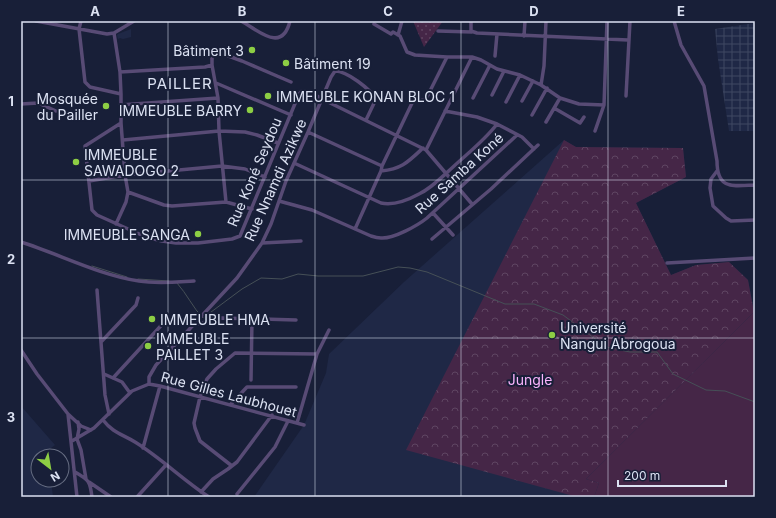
<svg xmlns="http://www.w3.org/2000/svg" width="776" height="518" font-family="Inter,sans-serif">
<defs>
<pattern id="industrial-grid" width="8" height="8" patternUnits="userSpaceOnUse"><rect width="8" height="8" fill="#1f2846"/><path d="M0 4h8M4 0v8" fill="none" stroke="#3f4761"/></pattern>
<pattern id="forest-crowns" width="20" height="18" patternUnits="userSpaceOnUse"><rect width="20" height="18" fill="#452647"/><path d="M2 6a3 3 0 1 1 6 0M12 15a3 3 0 1 1 6 0" fill="none" stroke="#5f4562"/></pattern>
<pattern id="park-dots" width="8" height="8" patternUnits="userSpaceOnUse"><rect width="8" height="8" fill="#452647"/><path d="M2 2h.1M6 6h.1" fill="none" stroke="#5f4562" stroke-width="1.8" stroke-linecap="round"/></pattern>
</defs>
<rect width="100%" height="100%" fill="#181f38"/>
<path fill="#1f2846" d="M131 29V37L123 39 120 38 118 39 117 35 118 34Z
M564 140 576 147 683 148 686 177 636 203 671 275 696 265 729 262 748 280 755 315V497H254L304 425 326 373 329 354 404 282Z
M21 406 55 445 47 451 49 456H38V480H51L53 497H21Z"/>
<path fill="url(#industrial-grid)" d="M755 23V131H729L718 59 715 29Z"/>
<path fill="#452647" d="M754 312 755 497H594L599 483 586 479Z"/>
<path fill="url(#forest-crowns)" d="M564 140 576 147 683 148 686 177 636 203 671 275 696 265 729 262 748 280 754 312 586 479 599 483 594 497H577L406 450Z"/>
<path fill="url(#park-dots)" d="M413 21H443L424 47Z"/>
<g fill="none" stroke-linecap="round" stroke-linejoin="round">
<path stroke="#465057" stroke-width="1" d="M92 266 127 277
M138 279 169 281
M177 283C187 294 193 308 203 318L242 289 261 278 282 279 298 274 318 276H363L398 267 410 268 427 272 505 304H534L563 315 606 347 630 352H657L673 374 706 390 725 391 755 402"/>
<path stroke="#584b75" stroke-width="3.5" d="M36 21 107 34 114 33 134 21
M81 21 79 29 85 82 90 87 121 94
M241 21C258 30 282 54 290 21
M471 21V31L477 33 628 40
M674 21 681 45 704 86 717 161C717 190 733 186 755 185
M374 24 391 34 393 32 400 36 407 52 415 55 447 57H472L481 60 497 69 520 75 541 85 560 98 579 104 604 105
M438 31 472 32
M114 33 120 72 121 94V123L125 175 128 192 126 202 116 224
M398 35 402 21
M524 36 525 21
M495 56 497 34
M120 72 205 67 212 65
M216 83 291 115
M541 85 544 66 546 21
M492 95 504 71
M626 96 630 21
M473 98 490 65
M522 101 533 81
M506 102 520 75
M21 104 38 103 56 111
M120 105 218 98
M554 108 580 123 584 117
M445 111 477 117 497 124 522 137 534 149
M532 115 547 88
M546 122 560 98
M121 123 85 146 92 210 97 215 146 237 162 241 176 243H198L232 239 240 236 299 94 302 91C310 91 316 95 322 99L426 150 472 204
M595 131 604 105 607 21
M308 132 382 166
M123 140 219 131 245 132 257 135 278 143
M426 150 472 57
M294 163 381 203C394 206 408 200 419 194 432 188 443 176 453 167 468 153 485 140 497 124
M381 171C402 169 408 162 423 148
M717 171 711 179 710 188 713 206 726 218 731 221 755 220
M89 181 125 175 222 166 245 169 265 177
M128 192 164 205 172 206 226 202 252 209
M279 201 312 210 371 236C374 237 378 238 381 238 393 239 417 226 427 218L517 135
M226 202 219 131 218 98 212 65V52L215 51 242 61 291 82
M433 213 453 235
M355 229 381 171 382 166 413 101 424 100 427 97 447 57
M432 239 491 189 538 145
M21 242C59 254 99 275 139 281 157 284 176 282 194 281
M262 243 301 241
M667 263 755 258
M97 290 105 395 109 414
M194 325 222 318 296 320
M101 342 136 305 138 298
M21 350 37 374 68 414 77 497
M104 374 122 382 130 393
M113 378 168 318
M251 380 252 319
M149 384V377L156 365 237 278 262 243 271 224 286 181 308 132 331 77 335 71C347 71 370 89 376 99L366 120
M231 404 247 387H296
M68 414 81 426 91 430
M103 420C113 433 122 434 135 442 161 458 183 480 209 497
M78 422 79 429 77 439 81 450 86 479
M297 423 317 354
M72 441 94 428 132 391 149 384 160 386 304 425
M143 448 160 386
M232 466 200 441 195 428 194 423 200 397 207 379 216 369 235 353 317 354 329 330
M75 472C89 480 90 481 92 497
M89 482 111 497
M201 492 213 479 228 469 237 462 272 415
M237 494 275 447 288 421
M137 497 166 465"/>
</g>
<path fill="none" stroke="#dbe1f2" stroke-width="1" stroke-opacity="0.55" d="M168 21V497M315 21V497M461 21V497M608 21V497M21 180H755M21 338H755"/>
<g fill="#8dce44" stroke="#181f38" stroke-width="1.5">
<circle cx="252" cy="50" r="4"/>
<circle cx="286" cy="63" r="4"/>
<circle cx="268" cy="96" r="4"/>
<circle cx="106" cy="106" r="4"/>
<circle cx="250" cy="110" r="4"/>
<circle cx="76" cy="162" r="4"/>
<circle cx="198" cy="234" r="4"/>
<circle cx="152" cy="319" r="4"/>
<circle cx="552" cy="335" r="4"/>
<circle cx="148" cy="346" r="4"/>
</g>
<g text-anchor="middle" dominant-baseline="central" stroke-width="4" stroke-linejoin="round" paint-order="stroke">
<g font-size="14" fill="#dbe1f2" stroke="#181f38" text-anchor="start">
<text x="244" y="50" text-anchor="end">Bâtiment 3</text>
<text x="294" y="63">Bâtiment 19</text>
<text x="276" y="96">IMMEUBLE KONAN BLOC 1</text>
<text x="98" y="98" text-anchor="end">Mosquée<tspan x="98" dy="16">du Pailler</tspan></text>
<text x="242" y="110" text-anchor="end">IMMEUBLE BARRY</text>
<text x="84" y="154">IMMEUBLE<tspan x="84" dy="16">SAWADOGO 2</tspan></text>
<text x="190" y="234" text-anchor="end">IMMEUBLE SANGA</text>
<text x="160" y="319">IMMEUBLE HMA</text>
<text x="560" y="327">Université<tspan x="560" dy="16">Nangui Abrogoua</tspan></text>
<text x="156" y="338">IMMEUBLE<tspan x="156" dy="16">PAILLET 3</tspan></text>
</g>
<g font-size="14" fill="#dbe1f2" stroke="#181f38">
<text transform="translate(254 172) rotate(-67)">Rue Koné Seydou</text>
<text transform="translate(459 173) rotate(-42)">Rue Samba Koné</text>
<text transform="translate(275 180) rotate(-66)">Rue Nnamdi Azikwe</text>
<text transform="translate(229 394) rotate(15)">Rue Gilles Laubhouet</text>
</g>
<g font-size="14" fill="#fab4fd" stroke="#181f38">
<text x="530" y="379">Jungle</text>
</g>
<g font-size="15" letter-spacing="1" fill="#dbe1f2" stroke="#181f38">
<text x="180" y="83">PAILLER</text>
</g>
</g>
<rect width="776" height="518" fill="none" stroke="#181f38" stroke-width="44"/>
<g transform="translate(50 468) rotate(149)"><circle r="19" fill="#181f38" stroke="#666d82"/>
<path d="M0-3L7 15L0 10L-7 15Z" fill="#8dce44"/>
<text y="-6" font-size="11" font-weight="bold" text-anchor="middle" fill="#dbe1f2">N</text>
</g>
<path d="M618 480v6h108v-6" fill="none" stroke="#dbe1f2" stroke-width="2"/>
<text x="624" y="480" font-size="12" fill="#dbe1f2" stroke="#181f38" stroke-width="3" paint-order="stroke">200 m</text>
<rect x="22" y="22" width="732" height="474" fill="none" stroke="#dbe1f2" stroke-width="1.5"/>
<g font-size="13" text-anchor="middle" font-weight="bold" fill="#dbe1f2">
<text x="95" y="16">A</text>
<text x="242" y="16">B</text>
<text x="388" y="16">C</text>
<text x="534" y="16">D</text>
<text x="681" y="16">E</text>
<text x="11" y="106">1</text>
<text x="11" y="264">2</text>
<text x="11" y="422">3</text>
</g>
</svg>
